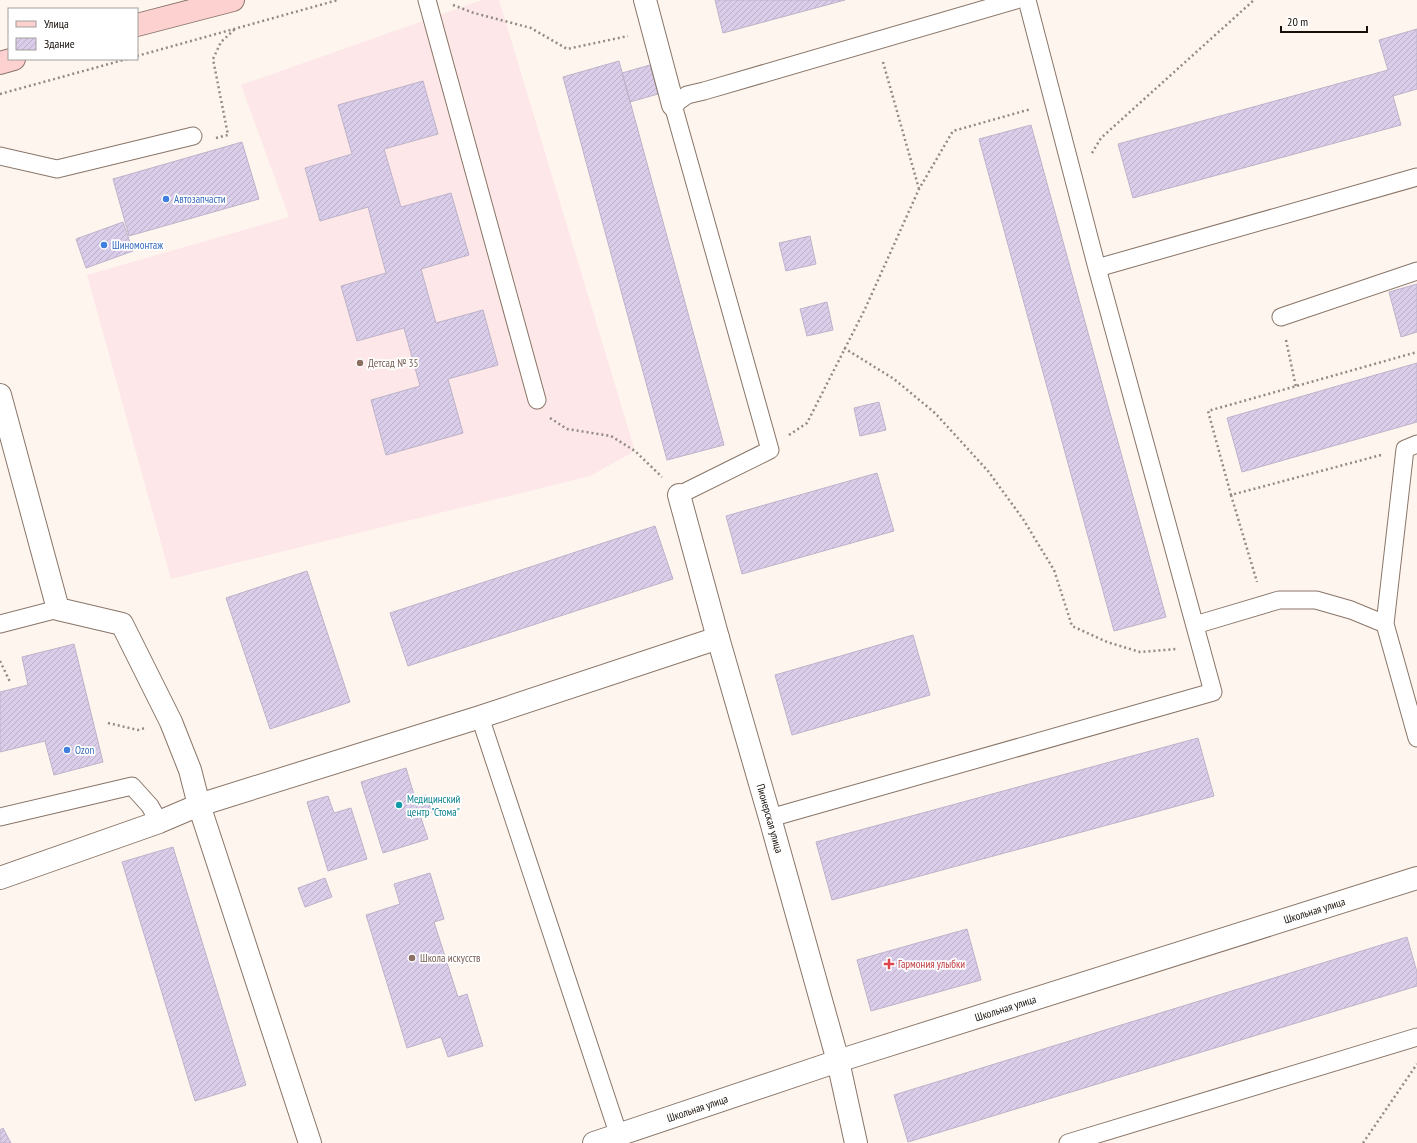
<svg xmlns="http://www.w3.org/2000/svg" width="1417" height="1143" font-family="'PT Sans Narrow',sans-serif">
<defs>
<pattern id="building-hatch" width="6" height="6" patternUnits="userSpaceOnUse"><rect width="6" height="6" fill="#dacdea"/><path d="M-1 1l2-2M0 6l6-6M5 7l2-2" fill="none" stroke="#baafc7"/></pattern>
</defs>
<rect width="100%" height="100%" fill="#fff5ef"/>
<path fill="#fde7e8" d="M482 0H499L635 451 590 476 171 579 87 275 289 217 241 85Z"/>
<path fill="url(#building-hatch)" stroke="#bdb3c9" d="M715 0H845L723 33Z
M1417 29V89L1393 96 1401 125 1133 198 1118 144 1388 70 1379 40Z
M619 61 724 445 667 460 563 77Z
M650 65 658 94 630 102 622 73Z
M423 81 438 134 384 149 401 207 451 193 469 255 421 269 436 323 483 310 498 365 448 379 463 433 386 455 371 400 420 386 404 328 357 341 341 286 386 273 368 207 320 221 305 168 352 154 338 105Z
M1031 125 1166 617 1114 631 979 139Z
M242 142 259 199 129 236 113 179Z
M123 222 133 251 86 268 76 239Z
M810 236 816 264 786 271 779 243Z
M1417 284V332L1401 337 1389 292Z
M827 302 833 330 807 336 800 309Z
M1417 363V422L1242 472 1227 418Z
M879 402 886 430 860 436 854 408Z
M877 473 894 531 742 574 726 516Z
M655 526 673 579 408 666 390 613Z
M307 571 350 702 270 729 226 598Z
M913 635 930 695 792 735 775 675Z
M74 644 103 762 54 775 45 741 0 752V692L28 685 22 657Z
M1198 738 1214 796 832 900 816 842Z
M406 768 415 798 426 795 432 812 420 815 428 839 383 853 361 782Z
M328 796 334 813 351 808 367 859 328 871 307 802Z
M173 847 246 1085 195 1101 122 862Z
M430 873 444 919 434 922 458 997 467 994 483 1046 448 1057 441 1037 407 1048 366 915 400 904 394 884Z
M325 878 332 897 305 907 298 888Z
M967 929 981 980 871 1011 857 960Z
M1407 937 1417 972V986L908 1142 894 1095Z
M3 1128 11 1143H0V1130Z"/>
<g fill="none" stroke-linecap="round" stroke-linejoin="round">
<g stroke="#897567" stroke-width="19">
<path id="lane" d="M427 0 537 400
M1027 0 1097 268 1417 177
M0 156 57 169 193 136
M1281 317 1417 271
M1417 444 1405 449 1385 624 1417 738
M679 495 770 450 673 105 687 95 704 91 1016 0
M0 624 58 609
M1195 625 1279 600H1316L1351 610 1385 624
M480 717 619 1136 620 1143
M0 817 132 786 150 806 159 822
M770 818 1213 692 1097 268
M1068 1143 1417 1037"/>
</g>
<g stroke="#897567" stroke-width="24">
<g id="street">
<path d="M645 0 673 105"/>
<path d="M0 395 58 609 122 624 171 722 190 770 199 805 310 1143"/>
<path id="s1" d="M679 495 718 638 770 818 838 1061 856 1143"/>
<path d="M0 878 159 822 199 805 480 717 718 638"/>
<path id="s2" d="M594 1143 838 1061 1417 878"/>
</g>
</g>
<g stroke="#897567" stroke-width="24">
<path id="secondary" d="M137 25 233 0
M0 63 14 59"/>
</g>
<path stroke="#928a84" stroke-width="2.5" stroke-dasharray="2 3" stroke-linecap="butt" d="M453 5 474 13 531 28 567 49 628 36
M137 56 338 0
M883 62 919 189
M0 94 127 59
M216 138 228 135 213 59 221 42 235 29
M1092 153 1101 138 1254 0
M1286 340 1296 387
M844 348 894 379 935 413 988 471 1023 519 1054 570 1072 626 1107 642 1140 652 1176 649
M550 418 567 429 611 436 635 451 662 477
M789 435 807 423 865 309 919 189 953 131 1031 109
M1381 455 1231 495 1208 411 1417 352
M1231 495 1257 582
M0 661 10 682
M108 723 138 730 145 728
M1363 1143 1417 1064"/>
<use href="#lane" stroke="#fff" stroke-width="17"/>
<use href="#street" stroke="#fff" stroke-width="22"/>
<use href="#secondary" stroke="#fcd1cf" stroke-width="22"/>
</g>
<g fill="#3f7fe0" stroke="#fff" stroke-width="1.5">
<circle cx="166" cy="199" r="4"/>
<circle cx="104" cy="245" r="4"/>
<circle cx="67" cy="750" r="4"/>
</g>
<g fill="#8d6e63" stroke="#fff" stroke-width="1.5">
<circle cx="360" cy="363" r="4"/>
<circle cx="412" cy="958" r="4"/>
</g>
<circle fill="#0f9aa8" stroke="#fff" stroke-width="1.5" cx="399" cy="805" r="4"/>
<path fill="#e0444e" stroke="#fff" stroke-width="1.5" d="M887 958h4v4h4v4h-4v4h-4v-4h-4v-4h4z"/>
<g text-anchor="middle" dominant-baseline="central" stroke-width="3.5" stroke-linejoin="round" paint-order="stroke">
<g font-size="11" fill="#366cbe" stroke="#fff" text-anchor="start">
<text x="174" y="199">Автозапчасти</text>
<text x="112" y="245">Шиномонтаж</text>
<text x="75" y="750">Ozon</text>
</g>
<g font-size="11" fill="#785e54" stroke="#fff" text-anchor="start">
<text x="368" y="363">Детсад № 35</text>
<text x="420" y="958">Школа искусств</text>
</g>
<g font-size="11" fill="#0d838f" stroke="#fff" text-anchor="start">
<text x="407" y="799">Медицинский<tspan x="407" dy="13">центр "Стома"</tspan></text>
</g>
<g font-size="11" fill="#17100a" stroke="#fff">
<text stroke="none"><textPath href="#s1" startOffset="336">Пионерская улица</textPath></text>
<text stroke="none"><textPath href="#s2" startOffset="757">Школьная улица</textPath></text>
<text stroke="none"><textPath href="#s2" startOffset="433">Школьная улица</textPath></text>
<text stroke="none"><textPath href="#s2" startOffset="109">Школьная улица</textPath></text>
</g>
<g font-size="11" fill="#be3a42" stroke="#fff" text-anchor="start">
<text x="898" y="964">Гармония улыбки</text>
</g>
</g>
<rect x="8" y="8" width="130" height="52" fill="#ffffff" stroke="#a29f9d"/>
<rect x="16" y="21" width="20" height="6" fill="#fcd1cf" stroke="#a29f9d"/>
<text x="44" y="28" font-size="12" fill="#17100a">Улица</text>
<rect x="16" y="38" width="20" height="12" fill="url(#building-hatch)" stroke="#a29f9d"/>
<text x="44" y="48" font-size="12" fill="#17100a">Здание</text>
<path d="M1281 26v6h86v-6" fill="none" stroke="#17100a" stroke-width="2"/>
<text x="1287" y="26" font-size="12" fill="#17100a" stroke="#ffffff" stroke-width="3" paint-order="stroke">20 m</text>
</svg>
